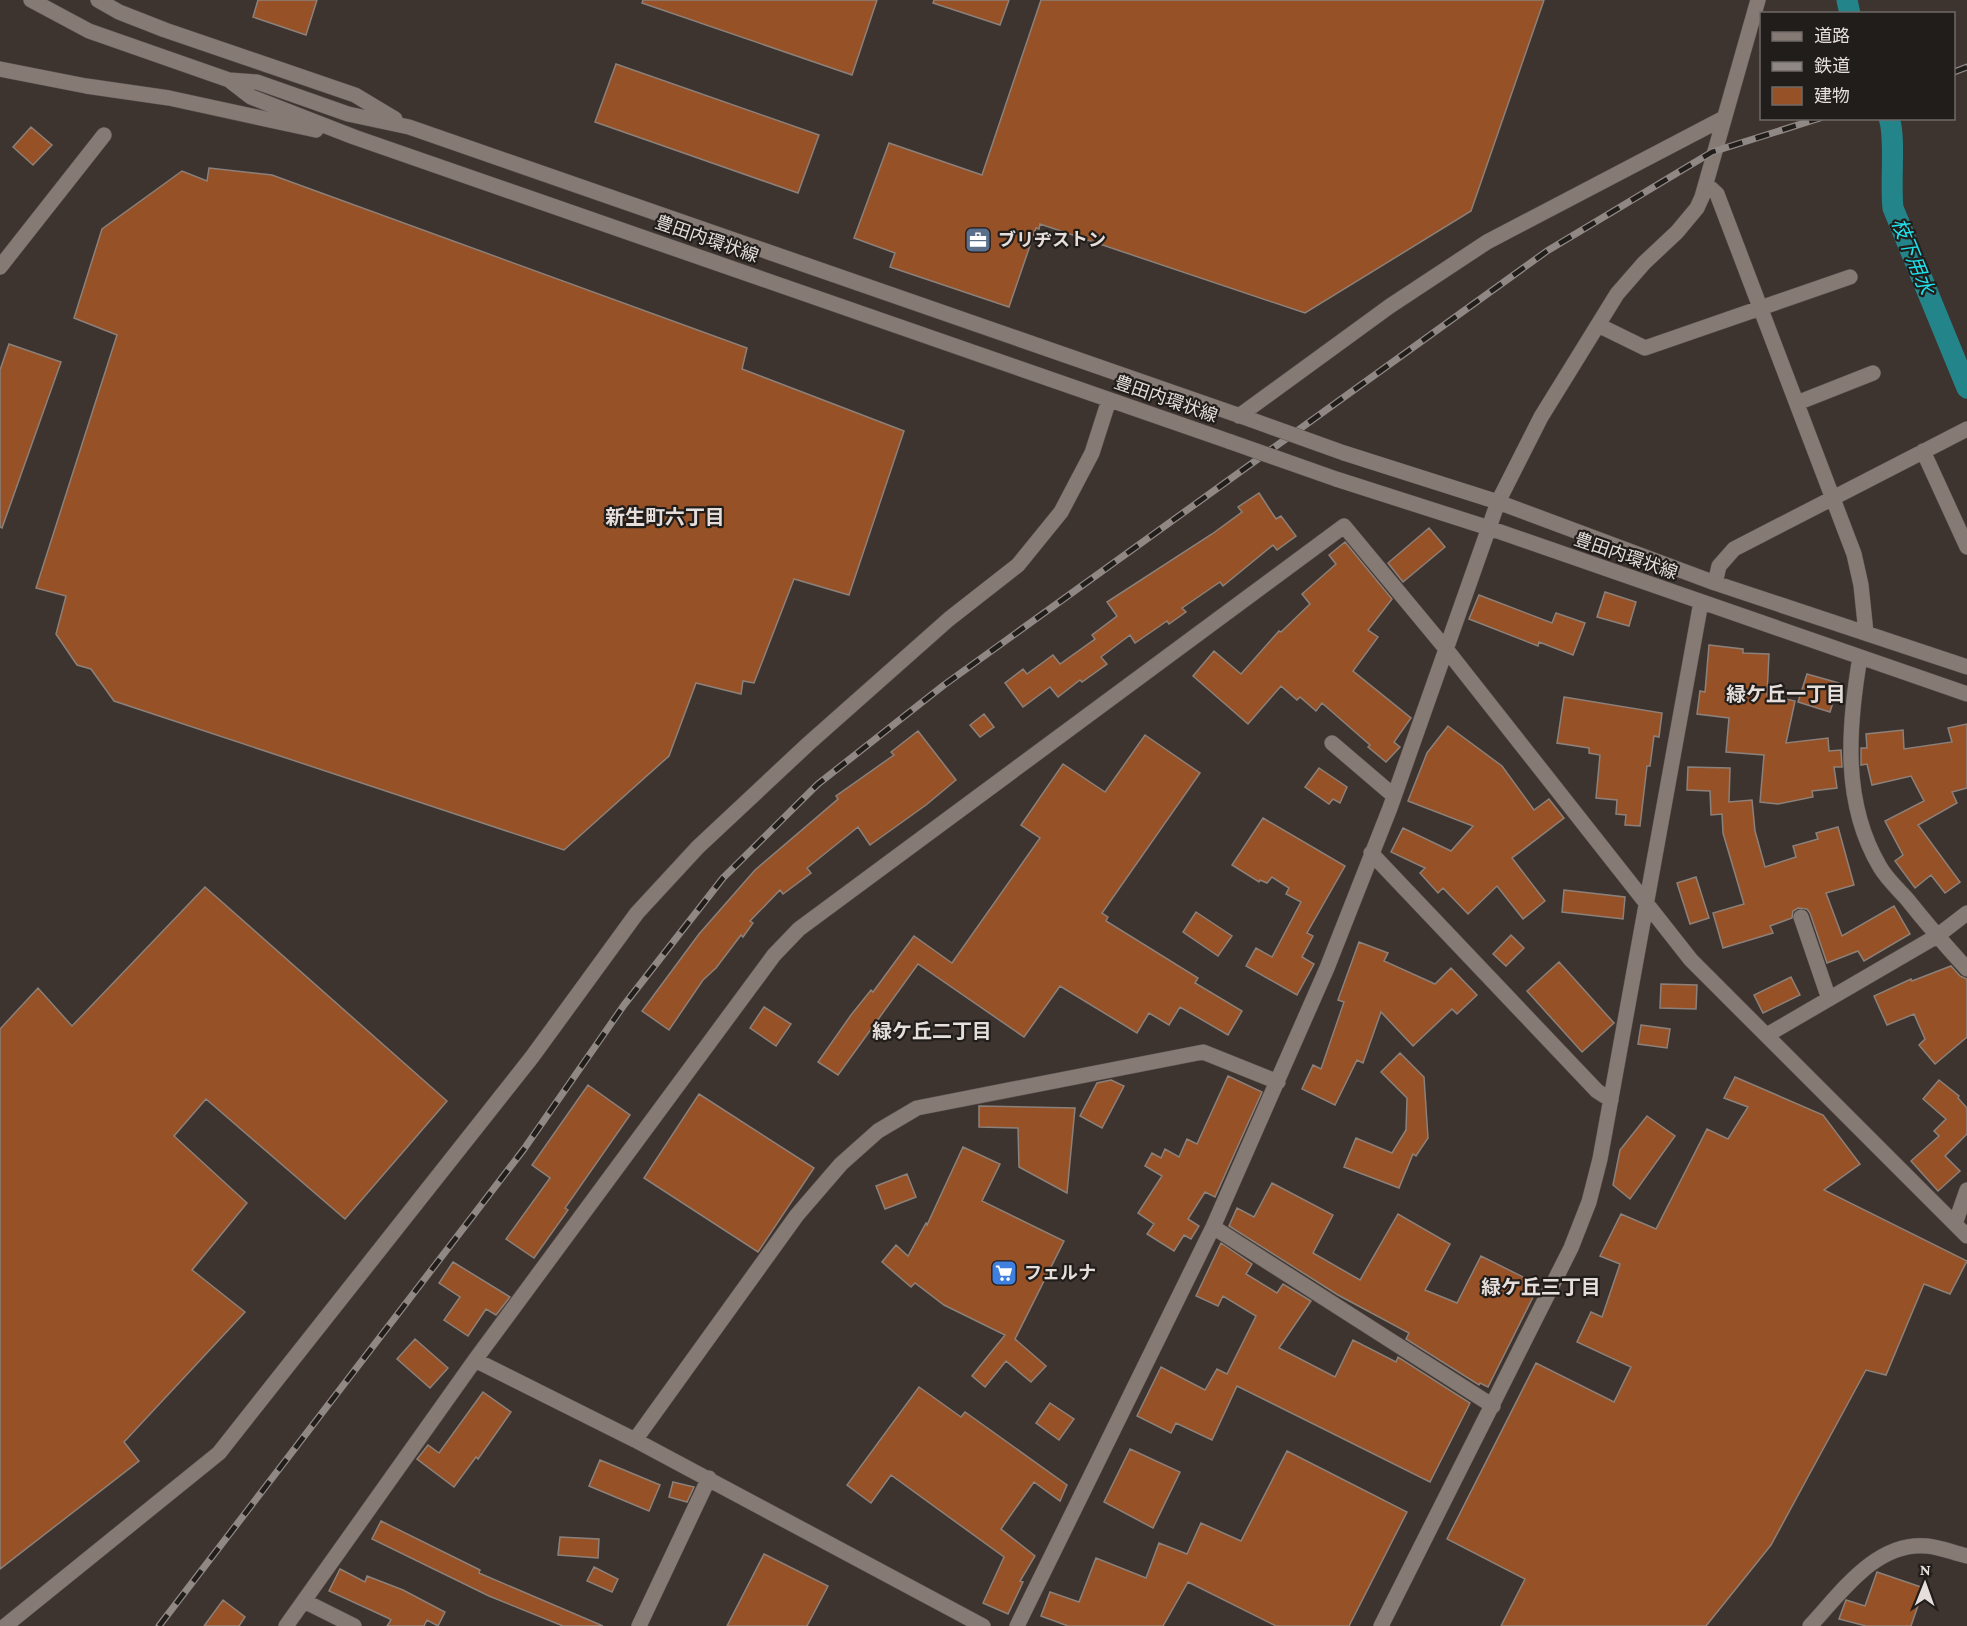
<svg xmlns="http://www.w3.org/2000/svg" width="1967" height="1626" font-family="'Crimson Pro','Noto Sans JP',serif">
<rect width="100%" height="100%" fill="#3e342f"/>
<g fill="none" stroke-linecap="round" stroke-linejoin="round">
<path stroke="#23858a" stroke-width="21" d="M1847 0 1850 14
M1889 118C1896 137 1890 183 1893 208L1967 388"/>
</g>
<path fill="#965127" stroke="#8c807a" stroke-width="1.5" d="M258 0H317L306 35 253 17Z
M643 0H877L852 75 642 3Z
M934 0H1009L1000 25 933 3Z
M1041 0H1544L1471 211 1305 313 1040 224 1039 229 1036 228 1009 307 890 267 895 253 854 238 889 143 982 175Z
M616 64 819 135 798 193 595 122Z
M31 127 52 145 33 165 13 147Z
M209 168 272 175 747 348 742 369 904 431 849 595 794 579 754 683 743 681 741 694 696 683 669 756 564 850 114 701 91 669 77 665 56 634 66 596 36 588 117 335 74 318 102 229 182 171 207 181Z
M9 344 61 362 2 528 0 527V370Z
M1259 493 1276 519 1281 516 1296 536 1277 550 1273 545 1223 586 1220 582 1182 608 1186 612 1169 624 1167 621 1135 643 1130 635 1101 657 1107 664 1082 682 1080 680 1058 697 1050 687 1023 707 1005 683 1023 669 1027 674 1053 655 1060 664 1095 639 1092 635 1117 616 1107 602 1212 534 1242 512 1238 507Z
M1429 528 1445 547 1403 582 1388 563Z
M1345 542 1392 599 1368 630 1378 637 1353 671 1411 718 1394 742 1400 747 1386 762 1368 747 1370 745 1322 703 1316 711 1300 697 1297 700 1281 686 1248 724 1193 676 1214 651 1241 674 1279 631 1281 632 1310 604 1302 594 1336 564 1329 555Z
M1605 592 1636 602 1629 626 1597 617Z
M1479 595 1552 623 1556 613 1585 623 1573 655 1539 642 1538 646 1469 619Z
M1709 645 1743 649V653L1769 654 1767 695 1795 701 1786 743 1828 738 1829 751 1841 750 1842 767H1834L1837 788 1812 791 1813 797 1778 804 1760 802 1764 755 1726 752 1729 718 1697 714 1700 691 1705 692Z
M1807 674 1839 683 1830 712 1798 702Z
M1564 697 1662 713 1659 737 1654 736 1650 766H1647L1640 826 1625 825 1626 815 1616 814 1617 800 1596 798 1600 755 1589 753V748L1557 743Z
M984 714 994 727 980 737 970 725Z
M1967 724V788L1952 792 1957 803 1918 825 1960 882 1945 893 1931 875 1915 888 1895 861 1903 855 1885 821 1924 801 1911 776 1872 785 1867 764 1861 765V748H1867L1866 734 1903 730 1904 749 1952 742 1948 728Z
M1448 726 1502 766 1534 810 1549 799 1564 818 1512 858 1545 901 1523 919 1497 886 1468 914 1443 888 1438 893 1420 873 1425 868 1391 852 1403 828 1451 851 1473 826 1408 801 1427 753Z
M918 731 956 780 926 805 870 845 858 827 807 868 811 873 783 894 780 890 750 921 753 923 743 937 741 935 716 968 703 980 669 1030 642 1011 699 934 755 870 838 799 836 796 894 755 891 752Z
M1145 735 1200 773 1102 913 1108 917 1106 921 1198 978 1195 983 1242 1011 1228 1035 1180 1007 1169 1025 1149 1013 1137 1033 1060 986 1024 1037 918 964 838 1075 818 1062 851 1015 871 990 873 992 914 936 952 963 1040 838 1021 825 1063 764 1105 792Z
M1688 767 1730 768 1729 802 1752 800 1755 831 1765 867 1796 857 1793 846 1818 839 1816 833 1838 827 1854 885 1826 893 1842 936 1894 906 1910 934 1864 961 1858 951 1827 963 1810 913 1807 909 1798 908 1793 911 1792 918 1770 926 1773 933 1723 948 1713 913 1744 904 1723 833 1722 814 1711 815 1710 791 1687 790Z
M1319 768 1347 787 1340 803 1333 799 1329 804 1305 787Z
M1263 818 1345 866 1307 933 1313 936 1302 957 1314 964 1297 995 1246 966 1256 948 1272 957 1301 902 1286 894 1289 888 1272 877 1267 883 1260 880 1259 882 1232 865Z
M1696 877 1709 918 1690 924 1677 883Z
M205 887 447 1101 345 1219 206 1099 174 1136 247 1203 192 1270 245 1312 124 1442 139 1461 0 1569V1029L38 988 72 1026Z
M1564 890 1625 897 1623 919 1562 912Z
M1196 912 1232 936 1218 956 1183 932Z
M1511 935 1524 948 1506 966 1493 954Z
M1359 942 1388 953 1384 961 1435 984 1451 968 1477 995 1457 1014 1452 1009 1413 1046 1381 1012 1363 1063 1357 1060 1335 1105 1302 1089 1313 1065 1321 1069 1344 1002 1338 1000Z
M1559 962 1614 1023 1582 1052 1527 991Z
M1951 966 1960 976 1967 979V1037L1935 1064 1919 1045 1925 1039 1914 1014 1887 1025 1874 996 1911 979 1912 981Z
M1791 977 1800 995 1763 1013 1754 995Z
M1661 984 1697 985 1696 1009 1660 1008Z
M764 1007 791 1024 776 1046 750 1028Z
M1641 1025 1670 1029 1667 1048 1638 1044Z
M1400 1053 1424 1077 1428 1138 1416 1156 1413 1154 1399 1188 1344 1167 1356 1138 1392 1153 1406 1130 1407 1098 1381 1072Z
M1228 1076 1262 1092 1215 1197 1205 1192 1188 1219 1199 1226 1191 1239 1184 1235 1174 1251 1147 1234 1154 1224 1138 1213 1162 1176 1145 1166 1152 1153 1161 1158 1165 1149 1179 1157 1187 1139 1197 1144Z
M1735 1077 1823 1115 1860 1164 1824 1190 1967 1261 1950 1294 1924 1284 1886 1375 1866 1370 1771 1545 1706 1626H1501L1525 1579 1447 1539 1536 1363 1614 1402 1631 1367 1577 1342 1591 1312 1602 1317 1620 1264 1600 1256 1621 1214 1656 1229 1707 1129 1728 1139 1748 1107 1724 1098Z
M1111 1080 1124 1086 1102 1128 1080 1116 1097 1083Z
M1939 1080 1959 1096 1958 1098 1967 1108V1134L1945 1156 1960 1171 1938 1191 1911 1161 1939 1136 1934 1131 1946 1119 1923 1099Z
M588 1085 630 1115 565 1208 568 1210 534 1258 506 1239 550 1178 532 1165Z
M699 1094 814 1168 758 1252 644 1178Z
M979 1106 1075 1108 1067 1193 1019 1167 1018 1128 979 1127Z
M1647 1116 1675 1136 1630 1199 1613 1185 1620 1150Z
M963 1147 1000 1164 982 1201 1064 1241 1015 1339 1046 1366 1031 1382 1006 1361 985 1387 972 1376 1005 1335 944 1305 915 1283 911 1287 882 1262 896 1245 908 1256 926 1223 927 1225Z
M907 1174 916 1197 885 1209 876 1186Z
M1272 1183 1333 1215 1313 1253 1360 1280 1398 1214 1450 1244 1425 1290 1457 1303 1481 1256 1539 1285 1488 1387 1480 1383 1479 1385 1406 1339 1409 1333 1338 1295 1229 1226 1237 1208 1254 1217Z
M1221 1243 1252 1264 1246 1274 1277 1293 1283 1284 1311 1301 1279 1348 1335 1377 1353 1340 1396 1362 1398 1357 1470 1403 1430 1482 1237 1386 1212 1440 1176 1423 1171 1433 1137 1416 1161 1367 1205 1390 1217 1369 1227 1374 1256 1316 1223 1296 1218 1306 1196 1296Z
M453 1262 510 1297 496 1315 486 1309 468 1336 444 1320 460 1297 439 1283Z
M415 1339 448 1368 430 1388 397 1359Z
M919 1387 961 1417 965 1412 1067 1485 1060 1501 1034 1482 1001 1529 1035 1556 1020 1581 1023 1582 1008 1614 983 1603 1004 1557 891 1475 871 1503 847 1485Z
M483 1392 511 1412 478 1459 476 1457 454 1487 417 1459 428 1445 439 1453Z
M1050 1403 1074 1419 1059 1440 1036 1423Z
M1130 1449 1180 1472 1153 1528 1104 1502Z
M1287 1451 1407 1512 1349 1626H1276L1188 1582 1163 1626H1068L1041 1616 1050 1592 1079 1602 1096 1558 1146 1578 1159 1543 1187 1554 1201 1523 1241 1541Z
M600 1460 660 1485 649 1511 589 1486Z
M673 1482 694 1487 687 1502 669 1497Z
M381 1521 480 1570 479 1573 603 1626H563L489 1596 372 1539Z
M560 1537 599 1539 598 1558 558 1555Z
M764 1554 828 1586 807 1626H727Z
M594 1567 618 1579 612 1592 587 1581Z
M340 1569 365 1582 367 1576 403 1590 445 1612 438 1626 427 1620 424 1626H387L391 1620 388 1618 329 1591Z
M1877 1572 1924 1588 1911 1626H1866L1839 1619 1846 1600 1865 1606Z
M223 1600 245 1617 239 1626H204Z"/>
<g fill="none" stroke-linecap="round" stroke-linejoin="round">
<g stroke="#5b524e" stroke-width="16">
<path id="minor" d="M31 0 89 31 229 80 257 82 348 114 409 127 1252 420
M98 0 119 12 165 30 355 95 395 119
M0 69 86 86 169 98 316 130
M229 80 251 97 354 137 1231 442
M1706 184 1717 194 1854 554 1861 585 1866 633
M0 267 104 135
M1598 325 1645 348 1850 277
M1797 403 1873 373
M1239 416 1390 306 1487 242 1722 119
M1923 451 1967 547
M1344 453 1498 502 1715 583 1967 667
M1336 479 1489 528 1967 694
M1715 583 1719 566 1734 549 1967 429
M1860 657C1848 728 1842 803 1880 867 1887 879 1898 889 1907 899 1926 923 1946 946 1967 969
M1332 743 1394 796
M1371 853 1597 1091 1611 1100
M1801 917 1829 999
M1767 1035 1937 936 1967 913
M1955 1224 1967 1190
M1213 1227 1493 1406
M475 1360 635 1440 983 1626
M635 1440 797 1215 841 1164 878 1131 917 1108 1203 1052 1278 1082
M304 1601 354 1626
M5 1626 219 1453 532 1057 637 913 698 847 808 744 949 619 1018 565 1061 512 1092 453 1109 400
M286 1626 475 1360 774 955 799 929 1344 526 1446 649 1691 960 1967 1236
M639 1626 709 1478
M1017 1626 1213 1227 1327 968 1390 808 1498 502 1541 417 1617 294 1644 263 1677 232 1697 208 1702 197 1758 0
M1381 1626 1571 1248 1589 1202 1600 1159 1701 602
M1810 1626C1841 1593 1876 1541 1927 1546 1940 1547 1954 1553 1967 1556"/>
</g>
<use href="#minor" stroke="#867a75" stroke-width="15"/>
<g stroke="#908884" stroke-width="7">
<path id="rail" d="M1954 72 1967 67
M159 1626 524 1149 624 1005 723 878 818 784 944 685 1547 251 1712 152 1820 118"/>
</g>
<use href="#rail" stroke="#211d1b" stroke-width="4.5" stroke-dasharray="14" stroke-linecap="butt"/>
<g stroke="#5b524e" stroke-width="16" stroke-linecap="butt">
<path id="minor-bridge" d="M1252 420 1344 453
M1231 442 1336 479"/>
</g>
<use href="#minor-bridge" stroke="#867a75" stroke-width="15"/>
</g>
<defs>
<g id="office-square" transform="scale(1.35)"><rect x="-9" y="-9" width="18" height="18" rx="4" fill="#5c6f8a" stroke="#211d1b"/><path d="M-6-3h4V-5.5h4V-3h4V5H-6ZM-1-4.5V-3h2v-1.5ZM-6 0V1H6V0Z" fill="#fff"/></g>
<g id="supermarket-square" transform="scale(1.35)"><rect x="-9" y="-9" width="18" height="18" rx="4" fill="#3f7fe0" stroke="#211d1b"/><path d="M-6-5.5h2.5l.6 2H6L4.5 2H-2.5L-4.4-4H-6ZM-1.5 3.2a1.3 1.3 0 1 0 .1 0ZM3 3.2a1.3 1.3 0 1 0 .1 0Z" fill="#fff"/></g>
</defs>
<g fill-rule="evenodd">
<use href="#office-square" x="978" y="240"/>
<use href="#supermarket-square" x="1004" y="1273"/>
</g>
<g text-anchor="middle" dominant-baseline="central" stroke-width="4.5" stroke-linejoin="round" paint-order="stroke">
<g font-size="18" fill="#e5dedb" stroke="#211d1b">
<text transform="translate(707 239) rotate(19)">豊田内環状線</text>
<text transform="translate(1166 399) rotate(19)">豊田内環状線</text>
<text transform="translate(1626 556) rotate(19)">豊田内環状線</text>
</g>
<g font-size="18" font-weight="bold" fill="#e5dedb" stroke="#211d1b" text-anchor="start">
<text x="998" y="240">ブリヂストン</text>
<text x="1024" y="1273">フェルナ</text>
</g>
<g font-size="20" font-style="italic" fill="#1fe2ec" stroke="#211d1b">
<text transform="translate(1913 256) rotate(68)">枝下用水</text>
</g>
<g font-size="20" font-weight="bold" fill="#e5dedb" stroke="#211d1b">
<text x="665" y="517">新生町六丁目</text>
<text x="1786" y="694">緑ケ丘一丁目</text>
<text x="932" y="1031">緑ケ丘二丁目</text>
<text x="1541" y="1287">緑ケ丘三丁目</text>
</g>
</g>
<rect x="1760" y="12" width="195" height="108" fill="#211d1b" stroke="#6f6a68" stroke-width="1.5"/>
<rect x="1772" y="32" width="30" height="9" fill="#867a75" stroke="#6f6a68" stroke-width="1.5"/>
<text x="1814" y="42" font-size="18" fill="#e5dedb">道路</text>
<rect x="1772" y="62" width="30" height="9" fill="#908884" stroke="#6f6a68" stroke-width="1.5"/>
<text x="1814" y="72" font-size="18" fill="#e5dedb">鉄道</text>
<rect x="1772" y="87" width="30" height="18" fill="#965127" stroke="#6f6a68" stroke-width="1.5"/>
<text x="1814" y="102" font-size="18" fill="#e5dedb">建物</text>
<g transform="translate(1925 1584) rotate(1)" stroke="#211d1b" stroke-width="4.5" paint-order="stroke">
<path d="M0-4.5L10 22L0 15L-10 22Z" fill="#e5dedb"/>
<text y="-9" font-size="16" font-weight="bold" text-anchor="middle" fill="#e5dedb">N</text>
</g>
</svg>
